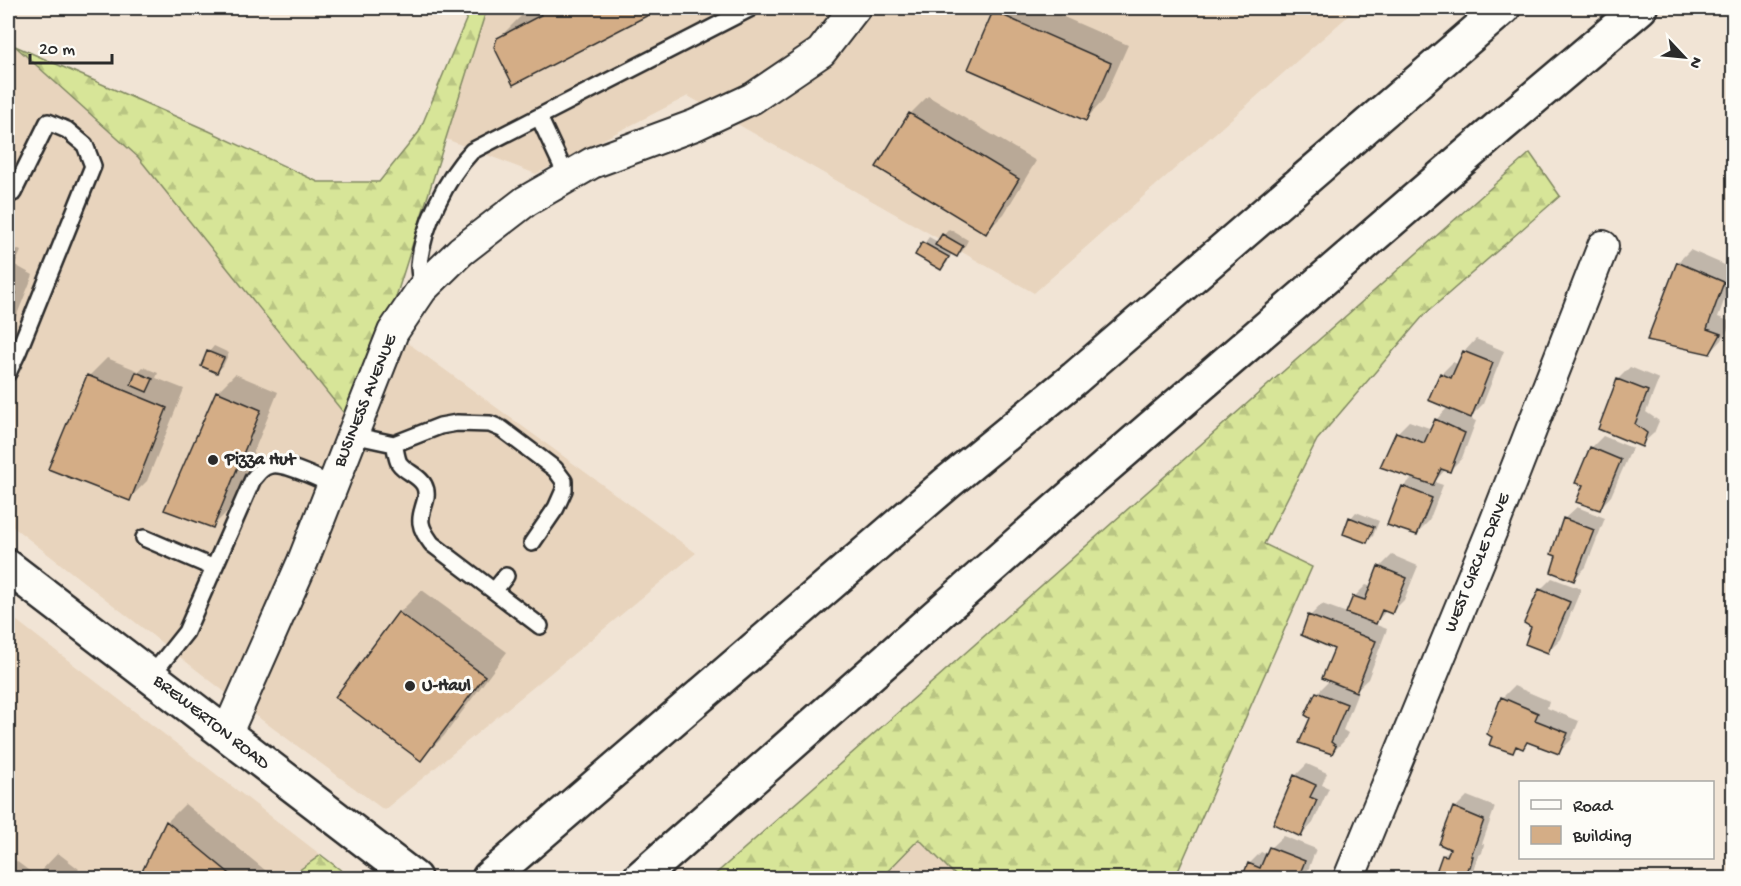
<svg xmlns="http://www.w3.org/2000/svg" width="1741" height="886" font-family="'Gochi Hand',sans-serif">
<defs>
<pattern id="forest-firs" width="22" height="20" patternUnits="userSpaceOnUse" patternTransform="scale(1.5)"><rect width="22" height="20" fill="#d7e598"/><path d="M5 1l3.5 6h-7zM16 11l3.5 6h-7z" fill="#b9c583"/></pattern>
</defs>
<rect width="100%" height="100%" fill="#f1e4d5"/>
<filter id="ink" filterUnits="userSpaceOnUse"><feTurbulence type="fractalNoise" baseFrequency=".0167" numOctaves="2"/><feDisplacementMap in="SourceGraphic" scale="12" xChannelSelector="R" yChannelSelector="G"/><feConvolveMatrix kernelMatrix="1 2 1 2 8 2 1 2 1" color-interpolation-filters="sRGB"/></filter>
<g filter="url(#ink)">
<path fill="#e8d4bd" d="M487 8H1357L1034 293 688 96 536 174 446 139Z
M8 40 138 157 354 425 393 332 696 553 384 810 239 703 8 523Z
M8 614 321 855 288 878H8Z
M919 839 958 878H881Z"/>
<path fill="url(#forest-firs)" stroke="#818862" stroke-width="1.5" d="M471 8H487L355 427 138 157 15 46 209 131 318 182H379L419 132Z
M1530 153 1560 196 1424 315 1317 440 1264 544 1312 567 1175 878H958L919 839 881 878H711Z
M321 855 351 878H288Z"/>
<path fill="#0003" d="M537 8H659L514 83 498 39 522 15Z
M999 8H1043L1128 45 1103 101 1086 119 995 12Z
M928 96 1036 161 1004 214 986 232 910 114Z
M949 229 968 240 963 250 957 256 952 253 947 263 941 268 917 254 929 237 938 242Z
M8 245 21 251 15 265 33 275 8 337Z
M1690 250 1734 269V274L1718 317 1732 322 1722 340 1710 353 1678 262Z
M1476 339 1504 351 1483 404 1469 418 1476 421 1462 458 1450 470 1446 469 1434 482 1443 485 1429 521 1417 533 1403 487 1413 477 1397 433 1409 421 1432 429 1436 420 1448 407 1441 374 1453 362 1459 365 1464 352Z
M214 346 229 353 223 366 217 371 203 365 209 352Z
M107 358 139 371 143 367 158 373 156 378 184 389 147 481 129 499 89 376Z
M1630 367 1659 379 1646 412 1659 421 1654 433 1641 445 1600 428 1618 379Z
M235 374 278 392 231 508 213 526 217 392Z
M1603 436 1632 448 1611 496 1599 509 1585 483 1591 448Z
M1577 507 1605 518 1586 567 1574 579 1564 519Z
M1356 512 1379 521 1373 536 1367 542 1351 518Z
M1392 555 1418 566 1404 600 1392 612 1387 610 1374 624 1387 629 1368 679 1355 691 1358 692 1343 730 1348 733 1344 741 1332 753 1312 717 1317 693 1330 680 1336 648 1310 616 1322 604 1347 613 1354 597 1366 585 1372 587 1380 567Z
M1552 578 1581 589 1560 639 1548 651 1533 626 1540 590Z
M422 590 507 652 444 736 421 759 337 697 399 613Z
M1514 686 1549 701 1547 708 1579 721 1571 740 1559 752 1529 741 1523 747 1518 745 1512 751 1502 698Z
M1307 764 1327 773 1322 785 1329 788 1313 823 1301 836 1295 776Z
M1467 796 1495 807 1482 844H1484L1482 853 1478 856 1474 868 1464 878H1457L1438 871 1443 856 1451 848 1455 808Z
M185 804 271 875 267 878H140L167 822Z
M1283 836 1316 849 1305 878 1244 877 1249 864 1261 852 1268 855 1270 848Z
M58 853 79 869 72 878H8V855L36 876Z"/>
<path fill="#d4ad86" stroke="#2b2b2b" stroke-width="1.5" d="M537 8H662L513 85 494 47 497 38 541 15Z
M993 11 1111 63 1086 121 968 69Z
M909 113 1019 179 986 234 876 167Z
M942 234 963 246 957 257 935 245Z
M922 242 949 257 941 270 915 255Z
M1677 262 1724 282 1707 329 1721 334 1710 354 1647 340Z
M8 289 16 293 8 314Z
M207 351 224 358 217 373 201 366Z
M1463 351 1493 363 1471 418 1428 400 1440 373 1451 378Z
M136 372 153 379 147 392 131 385Z
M87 375 167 408 130 501 48 469Z
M1617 379 1648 391 1635 424 1647 433 1642 447 1598 429Z
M216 391 261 410 213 528 164 510Z
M1435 419 1465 433 1450 472 1441 469 1433 485 1380 467 1396 432 1424 443Z
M1590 447 1621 460 1600 510 1576 502 1583 485 1575 483Z
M1402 486 1432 498 1417 535 1387 525Z
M1349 517 1374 527 1367 543 1343 534Z
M1563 518 1594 530 1574 581 1551 572 1556 556 1551 554Z
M1378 566 1407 578 1392 614 1382 610 1376 624 1346 613 1353 596 1365 600Z
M1539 589 1570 602 1548 653 1525 644 1531 627 1524 623Z
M398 612 485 676 421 761 335 697Z
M1308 615 1376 641 1356 692 1322 678 1334 649 1301 635Z
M1316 692 1347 704 1331 742 1336 746 1332 754 1299 743 1310 718 1305 715Z
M1501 697 1538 713 1535 720 1568 733 1559 754 1527 742 1523 749 1516 746 1513 753 1489 745 1492 737 1487 734Z
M1294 775 1316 785 1310 797 1317 800 1301 837 1273 824Z
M1453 807 1484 820 1471 856H1473L1470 867H1468L1464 878H1453L1436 872 1442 855 1447 856 1450 849 1439 844Z
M166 821 235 878H139Z
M1269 847 1305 861 1298 878H1242L1248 863 1260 868Z"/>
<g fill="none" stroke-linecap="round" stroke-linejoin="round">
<g stroke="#2b2b2b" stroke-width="20">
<path id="lane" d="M539 117 567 177
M422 289C421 282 419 273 419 266 422 227 446 178 472 151L751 8
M8 373 18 352 93 166 85 145 67 130 48 122 13 193
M352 435 394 444 440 426 457 423 490 424 502 429 555 469 564 481V490L556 508 532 543
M394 444C396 450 396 457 399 463 405 472 419 475 424 485 431 498 419 510 421 523 422 531 427 537 432 544L540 626
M144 538 214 568
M494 591 506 576
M151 676 186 632 253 479C258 474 261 468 268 466 282 460 318 479 333 485"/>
</g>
<g stroke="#2b2b2b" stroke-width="34">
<path id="street" d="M226 735 303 561 393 332 422 289 461 251 526 201 592 163 695 125 753 98 821 52 855 8
M1349 878 1492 530 1603 246"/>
</g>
<g stroke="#2b2b2b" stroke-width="38">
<path id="primary" d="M8 567 414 878"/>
</g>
<g stroke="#2b2b2b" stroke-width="38">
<path id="highway" d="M489 878 947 483 1075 378 1503 8
M640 878 1057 509 1497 129 1640 8"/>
</g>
<use href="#lane" stroke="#fdfcf7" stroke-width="15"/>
<use href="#street" stroke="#fdfcf7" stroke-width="30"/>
<use href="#primary" stroke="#fdfcf7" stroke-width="33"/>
<use href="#highway" stroke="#fdfcf7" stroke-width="33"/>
</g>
</g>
<g fill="#2b2b2b" stroke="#fdfcf7" stroke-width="2">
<circle cx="213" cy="460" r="6"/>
<circle cx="410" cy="686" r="6"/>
</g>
<g text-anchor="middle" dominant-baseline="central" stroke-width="6" stroke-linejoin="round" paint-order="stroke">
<g font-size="18" fill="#2b2b2b" stroke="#fdfcf7">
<text transform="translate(366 401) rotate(-68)">BUSINESS AVENUE</text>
<text transform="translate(1478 563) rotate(-68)">WEST CIRCLE DRIVE</text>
<text transform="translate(211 723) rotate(38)">BREWERTON ROAD</text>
</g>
<g font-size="18" font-weight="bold" fill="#2b2b2b" stroke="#fdfcf7" text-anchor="start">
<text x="225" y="460">Pizza Hut</text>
<text x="422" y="686">U-Haul</text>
</g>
</g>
<rect width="1741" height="886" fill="none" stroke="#fdfcf7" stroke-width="30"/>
<rect x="15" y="15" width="1711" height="856" fill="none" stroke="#2b2b2b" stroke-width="2" filter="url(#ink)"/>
<rect x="1519" y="781" width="195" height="78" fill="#fdfcf7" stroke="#a9a8a5" stroke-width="1.5"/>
<rect x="1531" y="800" width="30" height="9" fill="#fdfcf7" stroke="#a9a8a5" stroke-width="1.5"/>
<text x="1573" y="811" font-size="18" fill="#2b2b2b">Road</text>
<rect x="1531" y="826" width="30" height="18" fill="#d4ad86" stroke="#a9a8a5" stroke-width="1.5"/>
<text x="1573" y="841" font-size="18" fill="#2b2b2b">Building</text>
<g transform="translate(1684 57) rotate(116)" stroke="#fdfcf7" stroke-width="4.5" paint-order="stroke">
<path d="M0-4.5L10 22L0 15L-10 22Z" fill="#2b2b2b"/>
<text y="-9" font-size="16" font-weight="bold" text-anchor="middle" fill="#2b2b2b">N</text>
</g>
<path d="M30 54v9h82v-9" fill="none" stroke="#2b2b2b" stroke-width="3"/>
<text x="39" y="54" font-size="18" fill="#2b2b2b" stroke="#fdfcf7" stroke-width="4.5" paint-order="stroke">20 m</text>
</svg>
